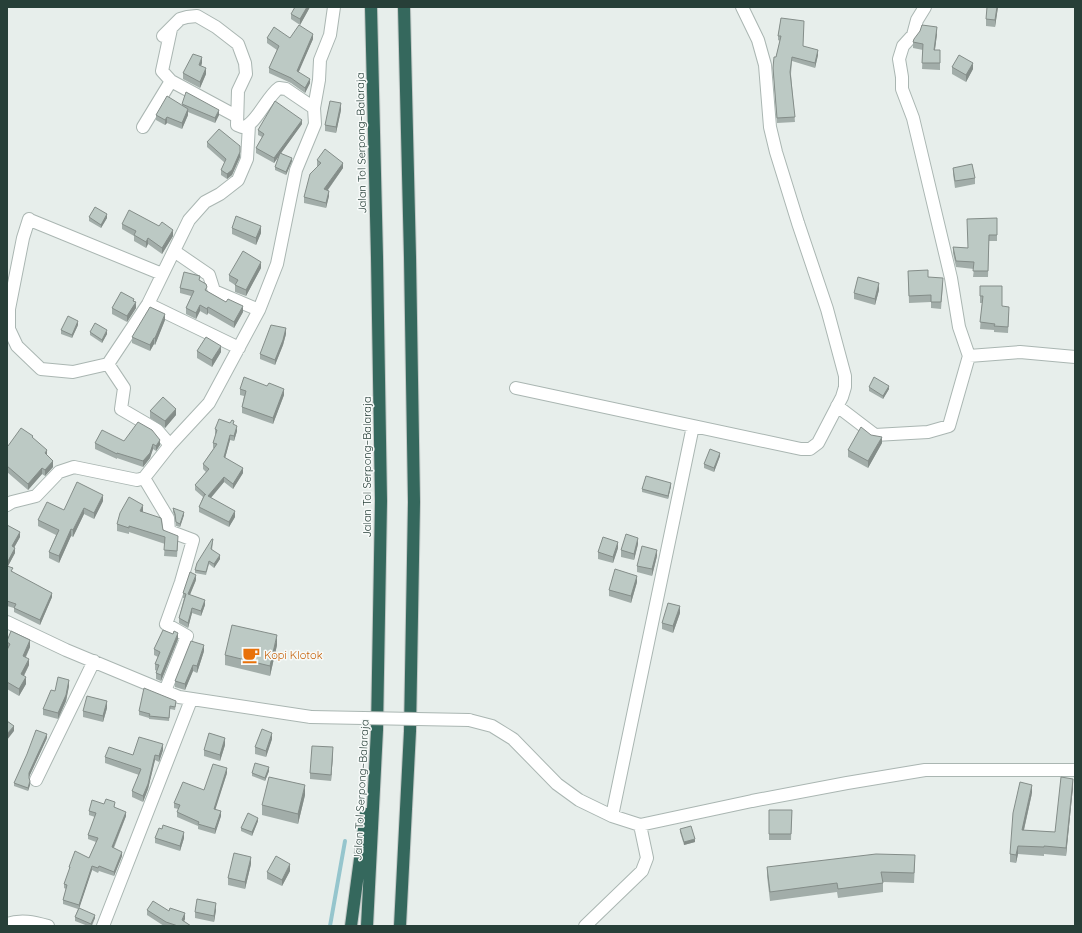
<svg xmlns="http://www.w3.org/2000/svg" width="1082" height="933" font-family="Quicksand,sans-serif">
<rect width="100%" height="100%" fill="#e7eeeb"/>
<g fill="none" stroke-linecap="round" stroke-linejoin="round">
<path stroke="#95c5cd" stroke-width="4" d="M330 926 345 841"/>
<g stroke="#aab6b2" stroke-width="14">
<path id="street" d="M163 36 180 19 187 17 197 16 216 27 238 44 245 63 246 74 238 91 237 125 242 127C255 127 267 96 279 88L286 89 314 108
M171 81 236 116
M143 127 171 81 162 71 171 29
M174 251 209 275 214 291 259 310
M148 304 239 348
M969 356 1020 352 1075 357
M108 364 73 372 41 369 17 346 9 329V309L23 238 29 219 30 220 162 274
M516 388 801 449H810L818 443 842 397 845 387V376L827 309 798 223 776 152 770 127 765 65 758 40 742 7
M837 406 875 435 928 432 949 426 969 356 959 327 951 278 913 118 902 89V77L899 59 903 46 913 35 917 20 925 7
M170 445 157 430 121 409 124 388 108 364 148 304 189 220 205 202 220 194 238 180 247 159 249 125
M144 478 168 518 169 531 193 540 181 582 166 624 187 636 165 691
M7 505 12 502 36 496 59 472 74 467 137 480 144 478 170 445 209 403 259 310 277 264 296 170 315 124 314 108 319 80 320 60 330 35 334 7
M7 622 66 650 179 697 311 717
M469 720 492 726 513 739 557 784 579 800 612 816 640 825 752 801 847 783 925 770H1075
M36 780 94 661
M612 816 693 426
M7 924C21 919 34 922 48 926
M103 926 191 700
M585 926 642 871 647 858 640 825"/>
</g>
<g stroke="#c3c9c7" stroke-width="14">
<path id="highway" d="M351 926 366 814
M367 926 377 730 381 501 377 257 371 7
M400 926 410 731 414 502 410 257 404 7"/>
</g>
<use href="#street" stroke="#fff" stroke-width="12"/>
<use href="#highway" stroke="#35685d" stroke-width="12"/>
<g stroke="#aab6b2" stroke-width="14" stroke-linecap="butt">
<path id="street-bridge" d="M311 717 469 720"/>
</g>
<use href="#street-bridge" stroke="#fff" stroke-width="12"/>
</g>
<path fill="#a2ada9" d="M310 7 300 25 291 19V14Z
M998 7 995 27 986 26V19Z
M781 18 803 46 818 55 815 68 792 61 791 74 795 122 777 123 773 68 780 41 778 40V36Z
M937 34 935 50H940V70L922 69 923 50 913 48V42Z
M267 38 313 39 298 72 310 83 305 93 291 83 269 73V68L277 50 267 43Z
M202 63 201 66 206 74 200 88 183 79V73Z
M952 67 973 69 966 82 952 74Z
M182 104 219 115 215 123 188 112V115L182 129 167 123 165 125 156 120V115L182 106Z
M341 110 336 133 325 131V125Z
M302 124 281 153 292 161 286 175 275 170V167L279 156 274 163 256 153V148L262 137 258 135V130Z
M207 142 240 157 232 175 227 179 221 175V170L225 163 207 147Z
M317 160 343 168 328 190 329 196 326 208 304 203V197L318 167 317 166Z
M953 168 975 178V184L955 188 953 174Z
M89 217 107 218 101 228 89 221Z
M997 218V241H989L988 277H973L974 269 956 267 953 253V247L968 248Z
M122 224 173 236 162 254 148 244 146 248 134 241V236L122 229Z
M232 228 261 233 256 245 232 234Z
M261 268 246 296 235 292V285L229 281V275Z
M908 271 943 284 941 309 931 308V302L909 303Z
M200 280 207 291 243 312 234 328 208 313 207 315 200 311 196 319 186 314V308L191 296 180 293V288Z
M980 286 1009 313 1008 333 994 332V330L980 329 982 303H980Z
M879 290 875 305 854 299V293Z
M134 301 136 308 127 322 112 314V308Z
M165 320 155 345 154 344 150 351 132 343V337Z
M78 325 72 338 61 334V330Z
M90 332 107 334 102 343 90 335Z
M286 334 283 345 275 365 260 359V354Z
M197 351 221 352 212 367 197 358Z
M869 387 889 389 883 399 869 391Z
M240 389 284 395 273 424 242 413V407L244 396 240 395Z
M150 411 176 415 165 428 150 418Z
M234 425 237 431 234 441 230 440 225 458 243 473 233 489 224 482 211 498 235 517 229 527 199 512V507L203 497 195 490V485L206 472 203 469V464L214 448H213V443L216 434H215V429Z
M33 438 47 456 53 467 45 476 42 474 28 490 7 472V445L8 446Z
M124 441 160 445 156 451 153 449 150 458 143 467 117 458V459L95 449V443Z
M882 443 868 468 848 457V450Z
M720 456 714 472 704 468V464Z
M671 486 668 499 642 492V489Z
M103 501 94 519 84 514 73 537 71 536 59 563 49 558V552L56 535 38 526V520L64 510Z
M173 508 184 515 180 527 176 526 175 517 173 512Z
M143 511V512L178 542 177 557 164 556 165 544 129 532V534L117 531V524Z
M7 525 20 537 14 548 15 553 8 566 13 572 52 597 40 625 14 612V608L7 606Z
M213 542 212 550 220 559 214 568 209 564 206 575 195 573V570Z
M638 544 634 560 621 557V550Z
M618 548 613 563 598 559V552Z
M657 556 652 576 637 572V566Z
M196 580 190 595 205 605 201 616 192 613 188 628 179 623V618L184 598H183V593Z
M637 582 631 603 609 596V590Z
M680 613 673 633 662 629V623Z
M178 639 161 681 156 679V673L157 671 155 670V664L158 657 154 655V649Z
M7 641 30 647 26 657 29 665 24 676 26 684 19 696 7 689Z
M277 645 270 676 225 665V655Z
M204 651 197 673 193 671 185 690 175 687V681Z
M69 686 66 701 58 719 43 715V709Z
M176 704 175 710 170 709 169 721 149 719V718L139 715V711Z
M107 708 103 722 83 717V711Z
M47 738 29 777 30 785 28 791 14 786V783Z
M272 739 266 757 255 754V747Z
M225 745 220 761 204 756V750Z
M163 750 159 762 155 760 148 789 143 802 132 797V791L139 775 105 763V757L133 755Z
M333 754 331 781 310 779V773Z
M269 771 265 781 252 776V773Z
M227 773 215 809 221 816 215 834 198 829V826L177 817V812L178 809 174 808V803L204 790Z
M1073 787 1066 856 1044 854V856L1018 854 1016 863 1010 862V854L1032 793 1024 830 1055 832Z
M305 795 298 824 262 815V805Z
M104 804 115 807V808L126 816 114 848 122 856 114 876 99 871 98 873 92 870 79 908 95 918 92 926H88L75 921V917L78 909 63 904V900L66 889 64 888V884L69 871V867L89 858 96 842 88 839V835L95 817 89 815V811Z
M769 810H792L791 840H769Z
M258 821 252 836 241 831V828Z
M680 829 695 842 684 845 680 832Z
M155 838H184L180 851 155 843Z
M251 864 245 889 228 885V878Z
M915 864 914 883 883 882V892L838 898 837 892 770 901 767 876V867Z
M290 871 282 886 267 879V872Z
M147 910 169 911 185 919 184 921 191 926H164L147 915Z
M216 910 214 922 195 918V912Z"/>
<path fill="#848d89" d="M307 7H310L300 25V19Z
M997 7H998L995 27V20Z
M937 27V34L934 56V50Z
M313 34V39L297 76V71Z
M818 50V55L815 68V63Z
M202 57V63L199 71V65Z
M973 63V69L966 82V75Z
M206 68V74L200 88V82Z
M310 79V83L305 93V88Z
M341 103V110L336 133V127Z
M188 109V115L182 129V123Z
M219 110V115L215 123V118Z
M167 117V123L165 125V120Z
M302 120V124L274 163V158Z
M240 146V157L232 175 227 179V174Z
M292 158V161L286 175V172Z
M343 163V168L324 195V189Z
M329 191V196L326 208V203Z
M107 214V218L101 228V225Z
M261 226V233L256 245V238Z
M173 230V236L162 254V248Z
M148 238V244L146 248V242Z
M261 262V268L246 296V290Z
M879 283V290L875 305V299Z
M134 299V305L136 302V308L127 322V316Z
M200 305V311L196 319V313Z
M243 306V312L234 328V322Z
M208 307V313L207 315V309Z
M165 314V320L155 345V338Z
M78 321V325L72 338V335Z
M286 328V334L283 345 275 365V360Z
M107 330V334L102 343V340Z
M154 338V344L150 351V345Z
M221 346V352L212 367V360Z
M889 386V389L883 399V396Z
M284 389V395L273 424V418Z
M176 409V415L165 428V421Z
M237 426V431L234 441V436Z
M230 435V440L224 462V457Z
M882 437V443L868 468V461Z
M160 440V445L156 451V446Z
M153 444V449L150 458 143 467V461Z
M47 450V457L45 453Z
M720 453V456L714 472V468Z
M53 461V467L45 476V470Z
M42 468V474L28 490V484Z
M243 468V473L233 489V484Z
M224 477V482L208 501V496Z
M671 483V486L668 499V496Z
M103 495V501L94 519V513Z
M143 505V511L140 518V511Z
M84 508V514L73 537V530Z
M235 511V517L229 527V522Z
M184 512V515L180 527V524Z
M71 529V536L59 563V556Z
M20 532V537L12 551V546Z
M638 538V544L634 560V554Z
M618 542V548L613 563V557Z
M15 548V553L7 568V563Z
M657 550V556L652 576V569Z
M220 555V559L214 568V564Z
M196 575V580L188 599V594Z
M637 576V582L631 603V596Z
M52 593V597L40 625V620Z
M205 600V605L201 616V611Z
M680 606V613L673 633V626Z
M192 608V613L188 628V623Z
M178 633V639L161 681V675Z
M277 635V645L270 676V666Z
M30 640V647L23 662V656Z
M204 645V651L197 673V666Z
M29 659V665L21 681V674Z
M193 665V671L185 690V684Z
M26 677V684L19 696V689Z
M69 680V686L66 701 58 719V713Z
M107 701V708L103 722V716Z
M14 726V731L7 740V734Z
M272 733V739L266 757V751Z
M47 734V738L29 777V781V773Z
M225 738V745L220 761V755Z
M163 744V750L159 762V756Z
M333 747V754L331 781V775Z
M155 755V760L148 789 143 802V796Z
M269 767V771L265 781V778Z
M227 768V773L214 814V809Z
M1073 779V787L1066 856V848Z
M30 781V785L28 791V788Z
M305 785V795L298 824V814Z
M1032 785V793L1022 838V830Z
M221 811V816L215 834V829Z
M126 812V816L112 851V847Z
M258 818V821L252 836V832Z
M184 832V838L180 851V846Z
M695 839V842L684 845V842Z
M1018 846V854L1016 863V855Z
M122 852V856L114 876V872Z
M251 857V864L245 889V882Z
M290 864V871L282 886V880Z
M92 866V870L79 909V905Z
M216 903V910L214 922V916Z
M185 913V919L182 926V920Z
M95 915V918L91 926V924Z"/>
<path fill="#bcc9c4" stroke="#848d89" d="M295 7H307L300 19 291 14Z
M987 7H997L995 20 986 19Z
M781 18 804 21 803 46 818 50 815 63 792 57 790 72 795 117 777 118 773 68 774 57H776L781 36H778Z
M299 25 313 34 297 71 310 79 305 88 291 78 269 68 279 46 267 38 274 27 290 38Z
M922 25 937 27 934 50H940V63H922L923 44 913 42 914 39 920 31Z
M193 54 202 57 199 65 206 68 200 82 183 73Z
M959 55 973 63 966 75 952 67Z
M186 92 219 110 215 118 182 104Z
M167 96 188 109 182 123 167 117 165 120 156 115Z
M275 101 302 120 274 158 256 148 264 134 258 130Z
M330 101 341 103 336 127 325 125Z
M219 129 240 146V152L232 170 227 174 221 170 226 159 207 142Z
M325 149 343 163 324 189 329 191 326 203 304 197 310 174 321 163 317 160Z
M280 153 292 158 286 172 275 167Z
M972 164 975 178 955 181 953 168Z
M95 207 107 214 101 225 89 217Z
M129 210 159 226 162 222 173 230 162 248 148 238 146 242 134 235 136 231 122 224Z
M236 216 261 226 256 238 232 228Z
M997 218V235H989L988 271H973L974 262 956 261 953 247 968 248 967 219Z
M243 251 261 262 246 290 235 285 238 280 229 275Z
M928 270V277L943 278 941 302H931V295L909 296 908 271Z
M184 272 200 276 199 280 206 284 207 287 205 290 226 302 228 299 243 306 234 322 208 307 207 309 200 305 196 313 186 308 194 291 180 288Z
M858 277 879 283 875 299 854 293Z
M980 286H1002V306L1009 307 1008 327 994 326 995 324 980 322 983 296H980Z
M121 292 134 299 133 301 136 302 127 316 112 308Z
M150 307 165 314 155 338H154L150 345 132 337Z
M68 316 78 321 72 335 61 330Z
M95 323 107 330 102 340 90 332Z
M271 325 286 328 283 340 275 360 260 354Z
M206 337 221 346 212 360 197 351Z
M244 377 267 386 269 383 284 389 273 418 242 407 246 391 240 389Z
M874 377 889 386 883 396 869 387Z
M163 397 176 409 165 421 150 411Z
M219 419 230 423 232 420 234 421 233 424 237 426 234 436 230 435 224 457 243 468 233 484 224 477 208 496 235 511 229 522 199 507 205 494 206 495 195 485 209 469 203 464 217 444 213 443 217 430 215 429Z
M138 422 152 430 160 440 156 446 153 444 150 453 143 461 117 453V454L95 443 102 430 124 441Z
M861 427 871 435 882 437 868 461 848 450Z
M21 428 33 436 32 437 47 450 45 453 53 461 45 470 42 468 28 484 7 466V445L8 446Z
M710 449 720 453 714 468 704 464Z
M646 476 671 483 668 496 642 489Z
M77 482 103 495 94 513 84 508 73 530 71 529 59 556 49 552 59 530 38 520 47 502 64 510Z
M129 497 143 505 140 511 161 518 163 530 178 536 177 551 164 550 165 537 129 526V528L117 524 120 513Z
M173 508 184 512 180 524 176 522 175 514Z
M7 525 20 532 12 546 15 548 7 563Z
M626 534 638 538 634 554 621 550Z
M603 537 618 542 613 557 598 552Z
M212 539H213L211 549 220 555 214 564 209 561 206 572 195 570 197 563Z
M642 546 657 550 652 569 637 566Z
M7 566 13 568 11 571 52 593 40 620 14 608 16 604 7 601Z
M615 569 637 576 631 596 609 590Z
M190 572 196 575 188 594 205 600 201 611 192 608 188 623 179 618 186 594 183 593Z
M668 603 680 606 673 626 662 623Z
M232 625 277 635 270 666 225 655Z
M163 630 173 634 174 631 178 633 161 675 156 673 159 665 155 664 160 652 154 649Z
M11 631 30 640 23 656 29 659 21 674 26 677 19 689 7 682V650L10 644 7 642V641Z
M191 641 204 645 197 666 193 665 185 684 175 681Z
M58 677 69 680 66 695 58 713 43 709 51 690 55 691Z
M144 688 176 701 175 707 170 706 169 718 149 716 150 714 139 711Z
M87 696 107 701 103 716 83 711Z
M7 721 14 726 7 734Z
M262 729 272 733 266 751 255 747Z
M36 730 47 734 29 773V778L30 781 28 788 14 783 27 754Z
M209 733 225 738 220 755 204 750Z
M139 737 163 744 159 756 155 755 148 784 143 796 132 791 141 769 105 757 109 747 133 755Z
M312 746 333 747 331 775 310 773Z
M255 763 269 767 265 778 252 773Z
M213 764 227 768 214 809 221 811 215 829 198 824 199 822 177 812 180 805 174 803 183 782 204 790Z
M269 777 305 785 298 814 262 805Z
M1061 777 1073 779 1066 848 1044 846V847L1018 846 1016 855 1010 854 1013 813 1020 782 1032 785 1022 830 1055 832Z
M106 799 115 802 114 807 126 812 112 847 122 852 114 872 99 866 98 868 92 866 79 905 63 900 67 885 64 884 70 867H69L75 851 89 858 98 838 88 835 96 813 89 811 92 800 104 804Z
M769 810H792L791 834H769Z
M248 813 258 818 252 832 241 828Z
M163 825 184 832 180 846 155 838 159 828 162 829Z
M691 826 695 839 684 842 680 829Z
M234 853 251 857 245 882 228 878Z
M876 854 915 855 914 873 881 872 883 883 838 889 837 883 770 892 767 867Z
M276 856 290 864 282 880 267 872Z
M197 899 216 903 214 916 195 912Z
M153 901 169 911 170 908 185 913 182 920 191 926H178L166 922 147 910Z
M79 908 95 915 91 924 75 917Z"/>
<defs>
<g id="cafe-bare" transform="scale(1.38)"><path d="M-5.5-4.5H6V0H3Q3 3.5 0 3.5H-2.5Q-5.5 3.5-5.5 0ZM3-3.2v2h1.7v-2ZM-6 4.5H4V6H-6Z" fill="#e8710a" stroke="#f7faf9" stroke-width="2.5" paint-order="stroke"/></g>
</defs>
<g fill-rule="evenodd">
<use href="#cafe-bare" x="251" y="655"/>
</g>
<g text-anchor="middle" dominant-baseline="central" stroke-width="3" stroke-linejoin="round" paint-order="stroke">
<g font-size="11" fill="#273f38" stroke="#f7faf9">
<text transform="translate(361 143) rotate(-91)">Jalan Tol Serpong–Balaraja</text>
<text transform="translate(367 467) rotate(-90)">Jalan Tol Serpong–Balaraja</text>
<text transform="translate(361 790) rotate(-87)">Jalan Tol Serpong–Balaraja</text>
</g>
<g font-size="11" fill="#c56008" stroke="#f7faf9" text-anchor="start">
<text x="264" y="655">Kopi Klotok</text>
</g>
</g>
<rect width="1082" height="933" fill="none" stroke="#273f38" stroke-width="16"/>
</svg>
